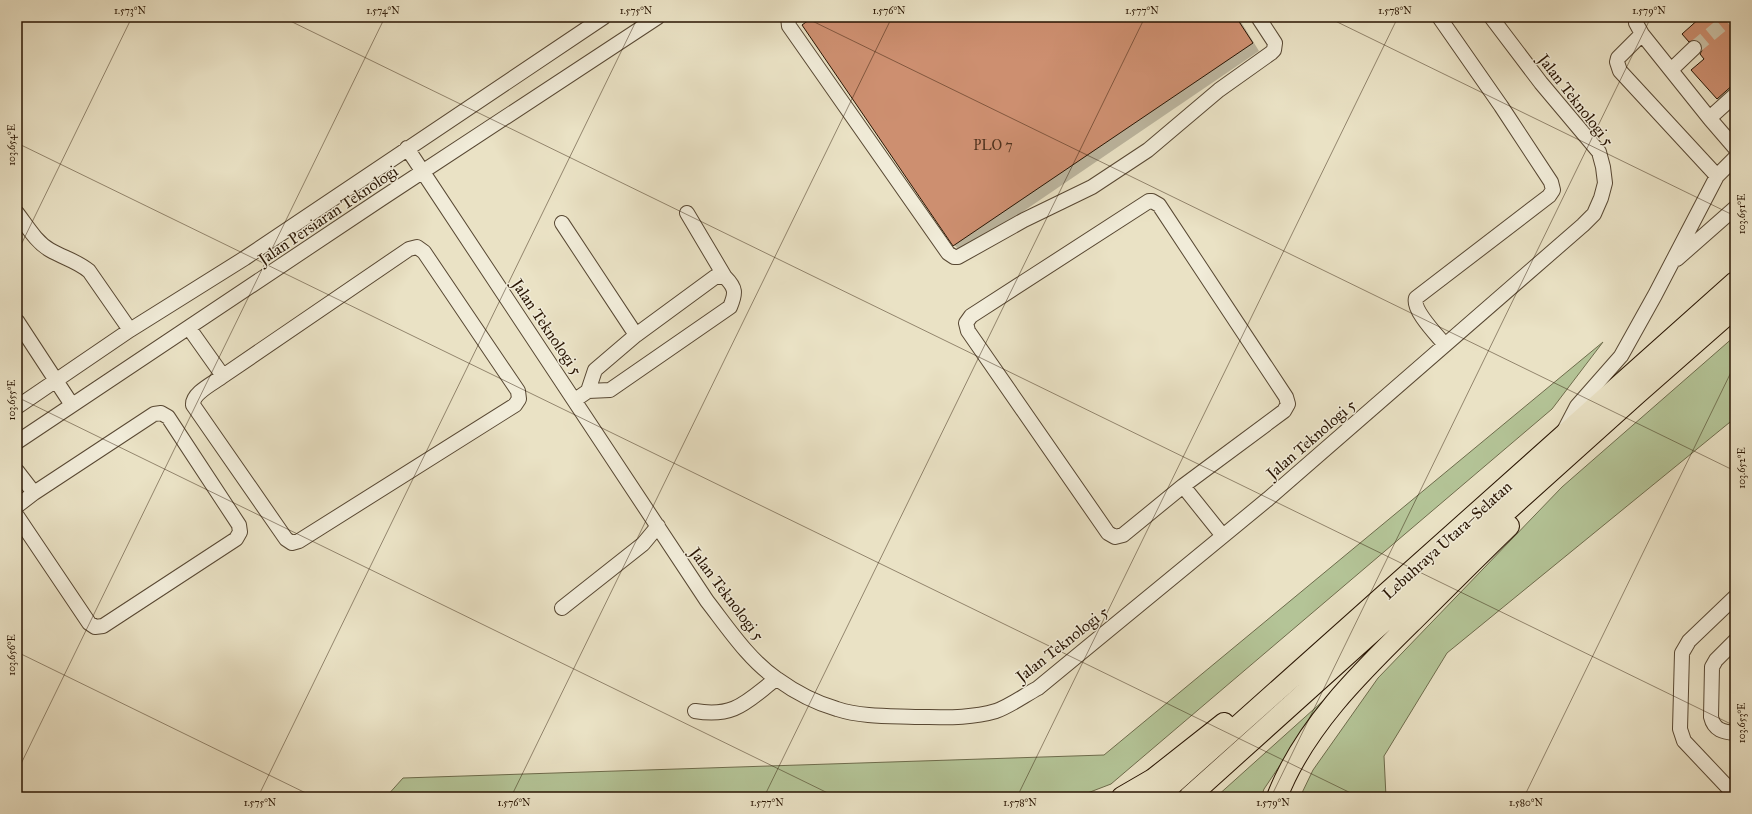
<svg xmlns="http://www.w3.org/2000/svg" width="1752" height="814" font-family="'IM FELL Great Primer',serif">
<rect width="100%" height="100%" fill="#eae2c5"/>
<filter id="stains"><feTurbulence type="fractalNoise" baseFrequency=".005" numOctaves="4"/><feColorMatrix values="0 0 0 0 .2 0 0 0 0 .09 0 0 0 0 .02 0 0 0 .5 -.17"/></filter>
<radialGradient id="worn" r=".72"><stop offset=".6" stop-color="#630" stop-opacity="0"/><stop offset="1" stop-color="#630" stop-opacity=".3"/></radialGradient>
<path fill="#b4c497" stroke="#6e6c4c" d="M1735 336V418L1447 653 1384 756 1386 797H1300L1313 770 1378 678 1562 487Z
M1603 342 1552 409 1111 784 1077 797H386L403 778 1104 755Z
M1324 700 1264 789 1261 797H1216Z"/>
<path fill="#0003" d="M815 17H1238L1259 51 962 253 954 245Z
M1575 17H1585L1580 21Z
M1702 17H1735V87L1719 101 1693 71 1706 59 1703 45 1700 42 1692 43 1683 34Z"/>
<path fill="#cd8f70" stroke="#281402" d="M813 17H1236L1253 43 953 246 802 25Z
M1701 17H1735V83L1717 99 1691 70 1704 59 1700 54 1702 50V46L1697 40 1689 42 1682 34Z"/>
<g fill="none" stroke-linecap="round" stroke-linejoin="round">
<path stroke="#cdc3a8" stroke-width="14" stroke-dasharray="14 7" stroke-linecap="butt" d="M1694 48 1731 17"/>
<g stroke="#584833" stroke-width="16">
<path id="minor" d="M788 17 789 26 948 253 954 257H958L1024 220 1092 187 1148 150 1219 90 1271 53 1274 50 1275 43 1258 17
M1439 17 1501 106 1551 182 1553 190 1549 196 1416 298C1412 310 1437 335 1445 345
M1637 17 1636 23 1642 34 1710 119
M1642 34 1618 58 1617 62 1620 71 1717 176
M1671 70 1694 48
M1735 95 1714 114 1710 119 1735 148
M407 148 707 601C728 628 749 660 777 679 795 692 816 703 837 709 862 717 889 716 915 717 942 717 969 719 996 711 1010 706 1025 695 1038 688L1268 499 1583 225 1594 214 1601 198 1605 183 1603 167 1599 152 1541 83 1491 17
M1149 201H1152L1159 205 1286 397 1288 404 1284 411 1183 486 1123 535 1115 537 1108 533 968 331 966 323 971 316Z
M17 213C27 226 36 242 50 250 64 258 77 261 89 271L130 330
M687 213 725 277
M562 223 636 335
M1677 259 1735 208
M17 321 72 405
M189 328 223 376 409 249 417 247 424 252 518 391 519 399 515 405 299 541 292 543 286 539 193 405C192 393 214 383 223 376
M575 400 588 391 610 390 730 307C736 293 736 288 725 277H715L636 335 595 370 588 391
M17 407 130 330 245 258 604 17
M1565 429 1577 406 1621 356 1655 295 1717 176 1735 158
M17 442 381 199 658 17
M17 471 34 493
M1183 486 1223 536
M17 506 34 493 154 414 161 413 168 417 239 525 240 532 236 539 103 626 95 627 89 623 17 516
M1735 597 1689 641 1682 653 1680 729 1684 741 1735 795
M562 608 643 544 658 526
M1735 641 1716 660 1712 667 1711 717C1714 730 1723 732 1735 733
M695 711C735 718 747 701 776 679"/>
</g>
<g stroke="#281402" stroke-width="22">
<path id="highway" d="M1122 797 1153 779 1224 723
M1158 797 1735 282
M1189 797 1637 394 1735 308
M1277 797C1304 727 1361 672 1414 620 1445 589 1477 557 1509 526"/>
</g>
<use href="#minor" stroke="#f1ecd9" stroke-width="14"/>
<use href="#highway" stroke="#eae2c5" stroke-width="20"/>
</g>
<path fill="none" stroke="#281402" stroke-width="1" stroke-opacity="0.45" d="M282 17 1735 726M804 17 1735 471M1327 17 1735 216M17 143 1359 797M17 253 132 17M17 397 836 797M17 652 314 797M17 772 385 17M258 797 638 17M511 797 892 17M764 797 1145 17M1017 797 1398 17M1271 797 1651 17M1524 797 1735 364"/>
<g text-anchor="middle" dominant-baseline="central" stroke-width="3" stroke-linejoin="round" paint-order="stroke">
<g font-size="14" fill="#51331e">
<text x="993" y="145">PLO 7</text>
</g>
<g font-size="16" fill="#281402" stroke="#f1ecd9">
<text transform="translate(1576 100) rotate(52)">Jalan Teknologi 5</text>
<text transform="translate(328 215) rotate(-34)">Jalan Persiaran Teknologi</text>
<text transform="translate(547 327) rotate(56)">Jalan Teknologi 5</text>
<text transform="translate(1311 439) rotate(-41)">Jalan Teknologi 5</text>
<text transform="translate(1447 540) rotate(-42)">Lebuhraya Utara–Selatan</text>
<text transform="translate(727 594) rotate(53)">Jalan Teknologi 5</text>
<text transform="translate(1062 644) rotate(-38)">Jalan Teknologi 5</text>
</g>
</g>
<rect width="1752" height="814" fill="none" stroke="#eae2c5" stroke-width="44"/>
<rect x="22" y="22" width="1708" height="770" fill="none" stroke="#281402" stroke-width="1.5"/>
<g font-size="10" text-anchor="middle" fill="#281402">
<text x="130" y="14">1.573°N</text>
<text x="383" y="14">1.574°N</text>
<text x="636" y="14">1.575°N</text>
<text x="889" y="14">1.576°N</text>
<text x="1142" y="14">1.577°N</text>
<text x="1395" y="14">1.578°N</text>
<text x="1649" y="14">1.579°N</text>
<text transform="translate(11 145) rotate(-90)" y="4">103.654°E</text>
<text transform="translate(1741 214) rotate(-90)" y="4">103.651°E</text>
<text transform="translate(11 400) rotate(-90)" y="4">103.655°E</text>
<text transform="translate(1741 468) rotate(-90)" y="4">103.652°E</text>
<text transform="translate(11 655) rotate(-90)" y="4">103.656°E</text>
<text transform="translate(1741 723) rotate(-90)" y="4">103.653°E</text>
<text x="260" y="806">1.575°N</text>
<text x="514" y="806">1.576°N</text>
<text x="767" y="806">1.577°N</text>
<text x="1020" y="806">1.578°N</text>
<text x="1273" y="806">1.579°N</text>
<text x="1526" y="806">1.580°N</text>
</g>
<rect width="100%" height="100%" filter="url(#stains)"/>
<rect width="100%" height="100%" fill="url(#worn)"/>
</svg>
